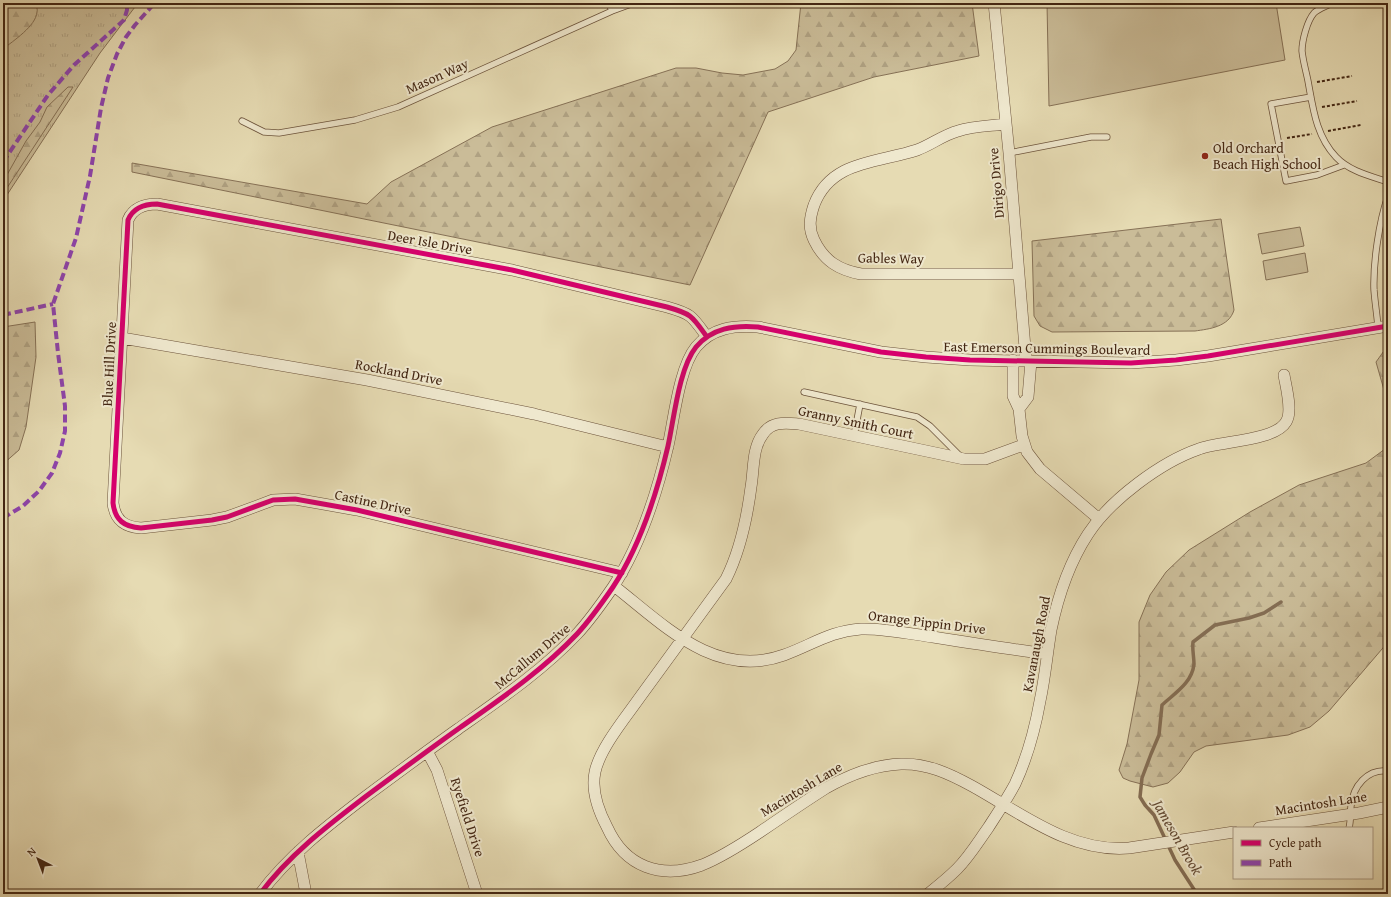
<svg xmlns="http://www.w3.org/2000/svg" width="1391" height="897" font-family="'Gentium Book Plus',serif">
<defs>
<pattern id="grass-tufts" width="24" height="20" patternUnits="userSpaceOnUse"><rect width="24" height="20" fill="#cabc98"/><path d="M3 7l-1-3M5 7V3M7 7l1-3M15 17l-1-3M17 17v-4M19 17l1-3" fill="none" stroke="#afa182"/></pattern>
<pattern id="forest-firs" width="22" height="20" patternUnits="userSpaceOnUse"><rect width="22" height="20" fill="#cabc98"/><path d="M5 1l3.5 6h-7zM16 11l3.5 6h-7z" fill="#afa182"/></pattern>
</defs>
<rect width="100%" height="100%" fill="#e6dbb3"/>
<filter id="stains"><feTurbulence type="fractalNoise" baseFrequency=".005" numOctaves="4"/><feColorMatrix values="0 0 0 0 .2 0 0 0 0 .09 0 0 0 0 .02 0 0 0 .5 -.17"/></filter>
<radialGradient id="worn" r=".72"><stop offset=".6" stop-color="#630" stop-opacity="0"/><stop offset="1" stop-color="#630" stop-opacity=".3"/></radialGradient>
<path fill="url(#grass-tufts)" stroke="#867156" d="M3 3H138L100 53 3 201Z"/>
<path fill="url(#forest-firs)" stroke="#867156" d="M3 3H36C36 6 38 10 37 12 36 26 13 41 3 49Z
M801 3H972L979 56 874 77 768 112 690 285 132 172V163L367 204 391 182 492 127 676 68H696L722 73 743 75 775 69 788 61 796 50Z
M68 87H73L3 194V182L26 141 40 122 47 107Z
M1221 219 1234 310C1229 327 1209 329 1195 331L1052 332 1040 326 1034 316 1032 241Z
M35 322 36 357 26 427 19 450 3 464V327Z
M1386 348H1388V404L1376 362Z
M1388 440V642L1329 711 1310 727 1288 735 1206 746 1194 752 1180 772 1168 783 1153 787 1130 781 1123 778 1119 770 1127 744 1139 680V622L1150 595 1166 572 1189 550 1250 512 1299 485 1366 463 1385 449Z"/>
<path fill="#cabc98" stroke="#867156" d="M1047 3H1276L1285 60 1049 106Z
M1300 227 1304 246 1262 254 1258 234Z
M1305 253 1308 272 1266 280 1263 261Z"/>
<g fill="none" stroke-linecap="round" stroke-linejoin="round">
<path stroke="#846d53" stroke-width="3.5" d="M1197 894 1175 860 1154 815 1145 805 1140 797 1142 778 1151 754 1159 735 1162 705C1175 693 1192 683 1194 664 1194 657 1192 649 1193 642L1215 625 1249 618 1264 613 1281 602"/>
<g stroke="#6c533b" stroke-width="7">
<path id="lane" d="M609 3 612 11
M1332 3C1327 6 1318 9 1314 13 1307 21 1302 41 1302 51 1303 61 1306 71 1308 81 1313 108 1316 136 1336 157 1349 171 1370 176 1388 182
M1311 97 1271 104 1286 181 1317 175 1344 165
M242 121 264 132 279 133 355 120 398 107 612 11 634 3
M1009 153 1091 137H1107
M1378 327C1377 315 1375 303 1374 290 1373 263 1379 222 1388 196
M804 392 917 417 930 426 960 456
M854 436 860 404
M1349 828C1351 821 1350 814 1351 806 1353 786 1367 769 1388 771"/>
</g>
<g stroke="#6c533b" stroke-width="12">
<path id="street" d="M994 3 1009 153 1026 360
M1006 124C990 126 973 126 958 131 943 135 931 145 917 150 878 163 831 160 814 205 810 217 808 228 814 240 824 261 839 270 861 274H1019
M122 338 367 380 534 414 668 447
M1013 360V396L1019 409 1022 436 1027 452 1040 469 1099 519
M1019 409 1028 397 1031 361
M1023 445 985 459H964L799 424C785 423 772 421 763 434 752 448 754 470 751 487 747 518 740 551 726 579 698 618 669 657 640 697 626 717 600 748 595 772 591 791 598 810 607 827 625 867 661 880 702 865 722 857 742 844 760 832 782 817 804 802 826 788 849 775 875 765 901 764 927 763 950 774 972 786 1021 813 1070 853 1129 848L1234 832
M622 573 357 510 295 499 273 500 227 517 212 520 141 528C124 527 115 520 113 503L128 220C133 208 145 204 157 204L512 270 667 307C692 314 692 316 707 337
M614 586C663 624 715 680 784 655 812 645 830 631 861 629 882 628 912 634 933 637 971 643 1009 649 1047 654
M427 751 437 770 477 894
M1259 828 1359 813 1388 807
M298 852 306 894
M260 894C288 856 327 826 365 797 396 774 427 751 458 729 499 700 542 671 577 634 590 620 602 603 613 587 640 546 657 493 668 446 674 419 679 368 696 347 712 328 734 325 758 327L881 352 926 357 970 360 1131 363 1176 360 1208 356 1388 326
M928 894C938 886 948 878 957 869 969 857 978 842 988 828 997 814 1007 799 1015 784 1027 758 1035 729 1040 701 1045 678 1047 654 1051 630 1058 596 1069 563 1088 534 1110 500 1161 462 1199 449 1220 441 1275 441 1286 422 1293 412 1286 387 1284 375"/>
</g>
<path stroke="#432613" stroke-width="2" stroke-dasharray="3 2" stroke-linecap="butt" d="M1317 82 1352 76
M1322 107 1357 101
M1328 131 1361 125
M1287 138 1312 134"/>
<use href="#lane" stroke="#efe8ce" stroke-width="5.5"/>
<use href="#street" stroke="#efe8ce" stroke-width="11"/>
<path stroke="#8e44ad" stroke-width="4" stroke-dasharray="8 4" stroke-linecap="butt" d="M3 162 48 95 74 65 124 20 127 10V3
M3 315 53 304
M3 518 23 506 39 491 52 473 60 453 65 431V406L58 353 53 304 76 238 90 176 101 108 108 78 117 54 126 37 135 25 152 6 158 3"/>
<g stroke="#efe8ce" stroke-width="8">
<path id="cycleway" d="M622 573 357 510 295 499 273 500 227 517 212 520 141 528C124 527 115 520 113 503L128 220C133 208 145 204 157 204L512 270 667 307C692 314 692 316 707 337
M260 894C288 856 327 826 365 797 396 774 427 751 458 729 499 700 542 671 577 634 590 620 602 603 613 587 640 546 657 493 668 446 674 419 679 368 696 347 712 328 734 325 758 327L881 352 926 357 970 360 1131 363 1176 360 1208 356 1388 326"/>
</g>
<use href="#cycleway" stroke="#d6006c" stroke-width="5"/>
</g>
<circle fill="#8f2418" stroke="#efe8ce" stroke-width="1.5" cx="1205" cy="156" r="4"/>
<g text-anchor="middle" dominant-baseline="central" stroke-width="4" stroke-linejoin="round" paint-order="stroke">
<g font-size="14" fill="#432613" stroke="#efe8ce">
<text transform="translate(437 76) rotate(-24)">Mason Way</text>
<text transform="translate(996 183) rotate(-95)">Dirigo Drive</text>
<text transform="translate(430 242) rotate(10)">Deer Isle Drive</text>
<text transform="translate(891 258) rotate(1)">Gables Way</text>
<text transform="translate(1047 348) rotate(1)">East Emerson Cummings Boulevard</text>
<text transform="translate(109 364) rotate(-87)">Blue Hill Drive</text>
<text transform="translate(399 372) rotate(11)">Rockland Drive</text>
<text transform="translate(856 422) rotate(12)">Granny Smith Court</text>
<text transform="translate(373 502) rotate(12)">Castine Drive</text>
<text transform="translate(927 622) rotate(7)">Orange Pippin Drive</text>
<text transform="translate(1036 644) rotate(-79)">Kavanaugh Road</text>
<text transform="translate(532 656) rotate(-40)">McCallum Drive</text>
<text transform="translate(801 789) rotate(-31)">Macintosh Lane</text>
<text transform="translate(1321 803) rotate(-9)">Macintosh Lane</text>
<text transform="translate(468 817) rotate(72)">Ryefield Drive</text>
</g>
<g font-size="14" fill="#432613" stroke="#efe8ce" text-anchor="start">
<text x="1213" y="148">Old Orchard<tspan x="1213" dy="16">Beach High School</tspan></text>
</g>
<g font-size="15" font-style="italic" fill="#634a33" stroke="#efe8ce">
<text transform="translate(1178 837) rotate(60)">Jameson Brook</text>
</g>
</g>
<rect width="1391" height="897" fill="none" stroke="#e6dbb3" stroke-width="16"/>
<rect x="4" y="4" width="1383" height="889" fill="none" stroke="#432613" stroke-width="2"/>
<rect x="8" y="8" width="1375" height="881" fill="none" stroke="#432613"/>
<rect x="1233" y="827" width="140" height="52" fill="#efe8ce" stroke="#aa9a83"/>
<rect x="1241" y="840" width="20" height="6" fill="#d6006c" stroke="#aa9a83"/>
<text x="1269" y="847" font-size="12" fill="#432613">Cycle path</text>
<rect x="1241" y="860" width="20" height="6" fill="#8e44ad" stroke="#aa9a83"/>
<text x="1269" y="867" font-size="12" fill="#432613">Path</text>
<g transform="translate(38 859) rotate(318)" stroke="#efe8ce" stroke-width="3" paint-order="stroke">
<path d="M0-3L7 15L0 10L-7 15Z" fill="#432613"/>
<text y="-6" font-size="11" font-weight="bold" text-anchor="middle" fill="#432613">N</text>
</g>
<rect width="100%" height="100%" filter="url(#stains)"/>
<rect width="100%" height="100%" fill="url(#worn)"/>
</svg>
